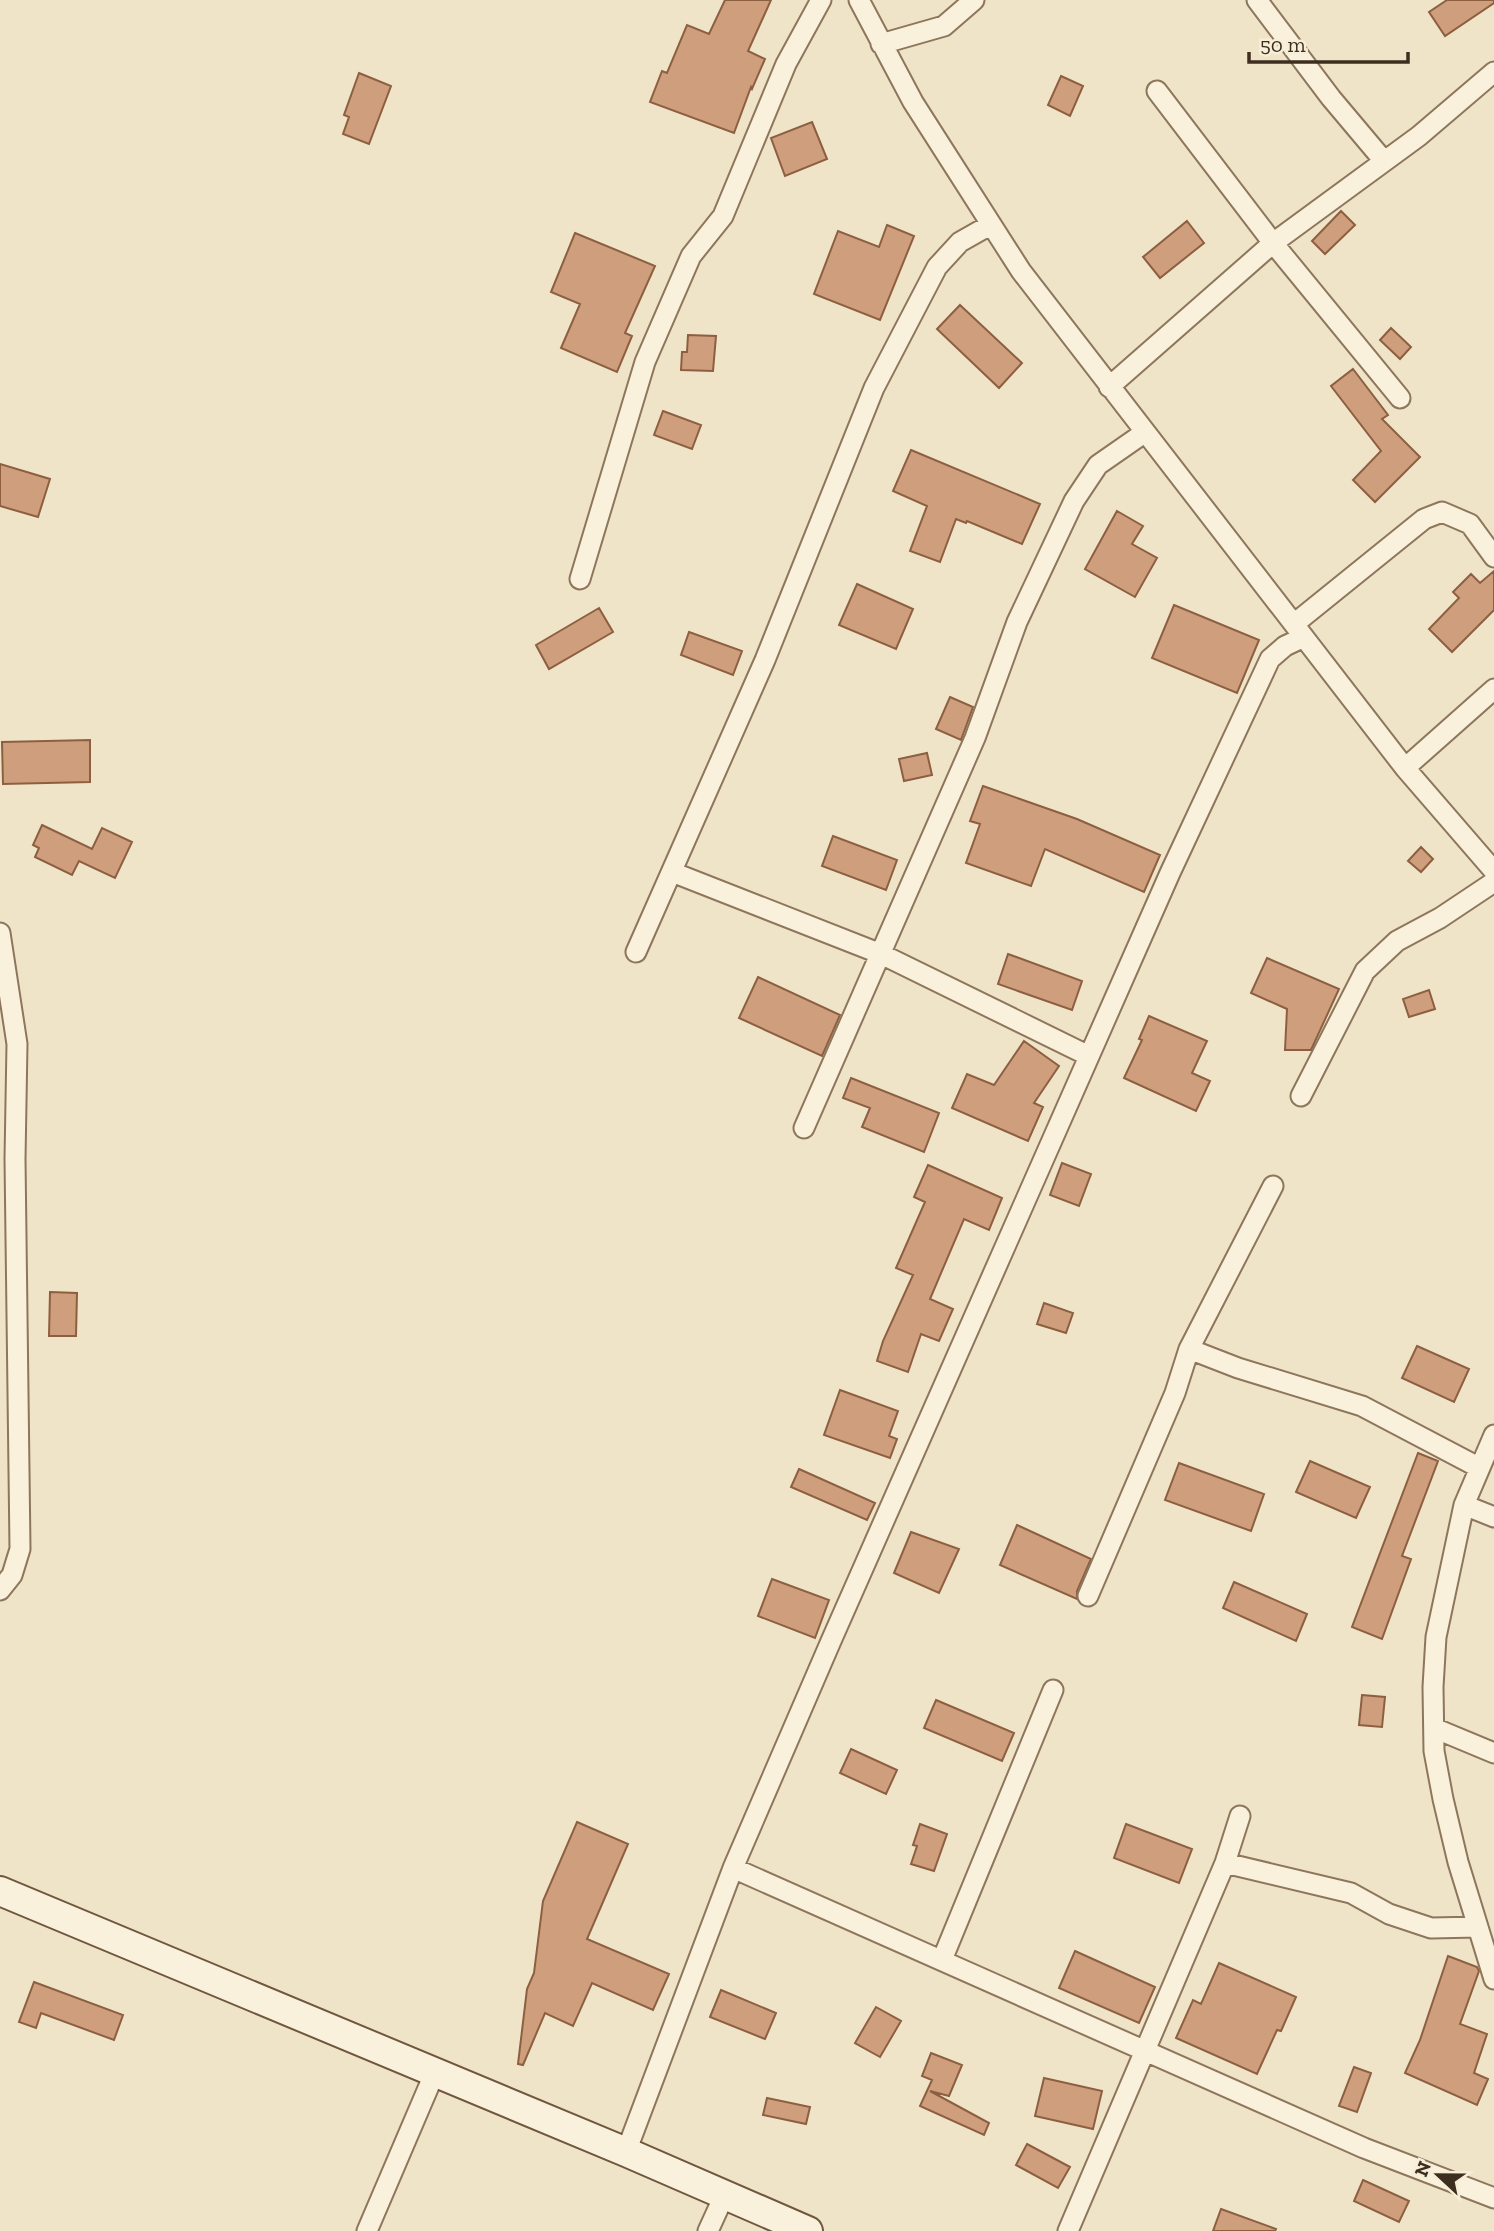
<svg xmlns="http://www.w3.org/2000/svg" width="1494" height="2231" font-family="'Zilla Slab',serif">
<rect width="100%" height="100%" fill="#f0e4c8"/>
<path fill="#cf9f7d" stroke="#8d5f41" stroke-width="2" d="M725 0H771L748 51 765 59 752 89 751 87 734 133 650 102 662 71 667 73 687 25 709 34Z
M1447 0H1494V3L1445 36 1429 12Z
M359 73 391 86 369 144 343 134 349 117 344 115Z
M1061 76 1083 86 1070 116 1048 105Z
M812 122 827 159 785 176 771 138Z
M1341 211 1355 225 1325 254 1312 241Z
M1187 221 1204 243 1160 278 1143 257Z
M887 225 914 236 880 320 814 294 838 231 879 247Z
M575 233 655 266 625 333 632 336 617 372 561 348 580 304 551 292Z
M960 305 1022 363 999 388 937 329Z
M1391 328 1411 347 1400 359 1380 340Z
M688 335 716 336 713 371 681 370 682 352H687Z
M1353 369 1388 415 1382 419 1420 457 1375 502 1353 480 1381 451 1331 386Z
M663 411 701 425 692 449 654 435Z
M911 450 1040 504 1022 544 967 521 966 523 956 519 940 562 910 551 927 506 893 491Z
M0 464 50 479 38 517 0 506Z
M1117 511 1143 526 1132 544 1157 558 1135 597 1085 569Z
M1494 571V610L1452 652 1429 629 1459 598 1453 592 1471 574 1480 583Z
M857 584 913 609 896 649 839 625Z
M1174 605 1259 640 1237 693 1152 658Z
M599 608 613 632 549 669 536 645Z
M689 632 742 651 733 675 681 655Z
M950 697 973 707 961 740 936 729Z
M90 740V782L3 784 2 742Z
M927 753 932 775 904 781 899 759Z
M983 786 1077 819 1160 855 1144 892 1045 849 1031 886 966 863 980 824 970 821Z
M42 825 92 849 102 828 132 842 115 878 79 861 72 875 35 857 39 848 33 845Z
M833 836 897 860 886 890 822 866Z
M1421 847 1433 859 1421 872 1408 861Z
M1008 954 1082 981 1072 1010 998 984Z
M1267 958 1339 989 1311 1050H1285L1287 1009 1251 993Z
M758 977 840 1015 822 1056 739 1018Z
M1429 990 1435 1009 1409 1017 1403 999Z
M1149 1016 1207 1041 1192 1073 1210 1081 1196 1111 1124 1078 1142 1040 1139 1039Z
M1024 1041 1059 1066 1034 1103 1043 1107 1028 1141 952 1108 967 1074 994 1085Z
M851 1078 939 1113 924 1152 862 1127 870 1108 843 1098Z
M1062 1163 1091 1174 1079 1206 1050 1195Z
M928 1165 1002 1198 989 1230 964 1219 930 1299 953 1309 939 1341 921 1334 908 1372 877 1361 883 1341 913 1275 896 1268 925 1202 914 1197Z
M50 1292 77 1293 76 1336H49Z
M1044 1303 1073 1313 1066 1333 1037 1324Z
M1417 1346 1469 1369 1454 1402 1402 1378Z
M840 1390 898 1411 889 1436 897 1439 890 1458 824 1435Z
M1418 1453 1438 1461 1402 1556 1411 1559 1382 1639 1352 1627Z
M1310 1461 1370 1487 1356 1518 1296 1492Z
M1179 1463 1264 1494 1251 1531 1165 1500Z
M799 1469 875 1503 867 1520 791 1487Z
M1017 1525 1091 1559 1077 1591V1599L1000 1565Z
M911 1532 959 1549 939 1593 894 1573Z
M772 1579 829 1600 815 1638 758 1616Z
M1234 1582 1307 1614 1296 1641 1223 1608Z
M1362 1695 1385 1697 1382 1727 1359 1725Z
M936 1700 1014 1733 1002 1761 924 1728Z
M851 1749 897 1770 886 1794 840 1773Z
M577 1822 628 1844 587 1939 669 1974 653 2010 592 1983 573 2026 545 2013 523 2065 518 2064 527 1989 534 1973 543 1901Z
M920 1824 947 1834 934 1871 911 1864 917 1846 913 1845Z
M1126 1824 1192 1849 1179 1883 1114 1858Z
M1075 1951 1155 1987 1139 2023 1059 1988Z
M1448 1956 1477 1967 1479 1971 1460 2024 1487 2034 1474 2073 1488 2079 1477 2105 1405 2073 1420 2040Z
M1219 1963 1296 1997 1281 2031 1277 2030 1257 2074 1176 2038 1193 2000 1201 2004Z
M34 1982 123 2015 114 2040 41 2013 36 2028 19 2022Z
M721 1990 776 2013 765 2039 710 2017Z
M876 2007 901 2021 880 2057 855 2043Z
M931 2053 962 2065 949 2096 930 2091 989 2123 984 2135 920 2106 932 2080 922 2076Z
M1354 2067 1371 2073 1357 2112 1339 2106Z
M1044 2078 1102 2091 1093 2129 1035 2116Z
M767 2098 810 2107 806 2124 763 2115Z
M1027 2144 1070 2167 1058 2188 1016 2165Z
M1363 2180 1409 2201 1399 2222 1354 2201Z
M1221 2209 1276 2229 1275 2231H1213Z"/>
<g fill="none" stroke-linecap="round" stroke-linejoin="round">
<g stroke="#8d765c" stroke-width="23">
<path id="street" d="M859 0 913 102 1021 271 1405 768 1494 871
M1257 0 1331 98 1384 161
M881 44 944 26 974 0
M1157 91 1273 243 1400 398
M1109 387 1273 243 1419 136 1494 72
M580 579 645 362 691 256 723 216 786 64 821 0
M1294 624 1424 519 1442 512 1470 524 1494 557
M1405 768 1494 689
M672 872 881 954 1089 1056
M0 933 17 1044 15 1159 20 1549 12 1575 0 1590
M636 952 765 660 874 388 937 267 960 242 990 225
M1301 1096 1365 971 1397 941 1440 918 1494 882
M804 1128 975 738 1017 622 1074 501 1098 465 1144 433
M1273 1186 1189 1349 1238 1368 1362 1406 1478 1467
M1494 1435 1464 1505 1436 1637 1433 1687 1434 1751 1443 1799 1458 1862 1494 1979
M1464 1505 1494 1517
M1088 1596 1175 1393 1189 1349
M1434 1728 1494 1753
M1225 1863 1351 1893 1389 1914 1431 1928 1478 1927
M733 1868 1364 2148 1494 2198
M942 1960 1053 1690
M626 2152 733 1868 831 1641 1170 873 1270 659 1285 646 1304 637
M367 2231 435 2072
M708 2231 724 2196
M1068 2231 1225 1863 1240 1816"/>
</g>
<g stroke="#6f573f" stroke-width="32">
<path id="secondary" d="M0 1891 626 2152 808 2231"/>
</g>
<use href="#street" stroke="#faf1dc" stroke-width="19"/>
<use href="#secondary" stroke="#faf1dc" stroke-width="28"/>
</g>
<g transform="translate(1438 2175) rotate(292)" stroke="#f7eed8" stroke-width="5" paint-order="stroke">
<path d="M0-5L12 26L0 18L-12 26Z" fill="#3d2e20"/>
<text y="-10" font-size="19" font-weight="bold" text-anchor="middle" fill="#3d2e20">N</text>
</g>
<path d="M1249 52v10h159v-10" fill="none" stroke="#3d2e20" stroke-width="3.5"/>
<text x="1260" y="52" font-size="21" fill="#3d2e20" stroke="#f7eed8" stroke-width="5" paint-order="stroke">50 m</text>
</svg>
